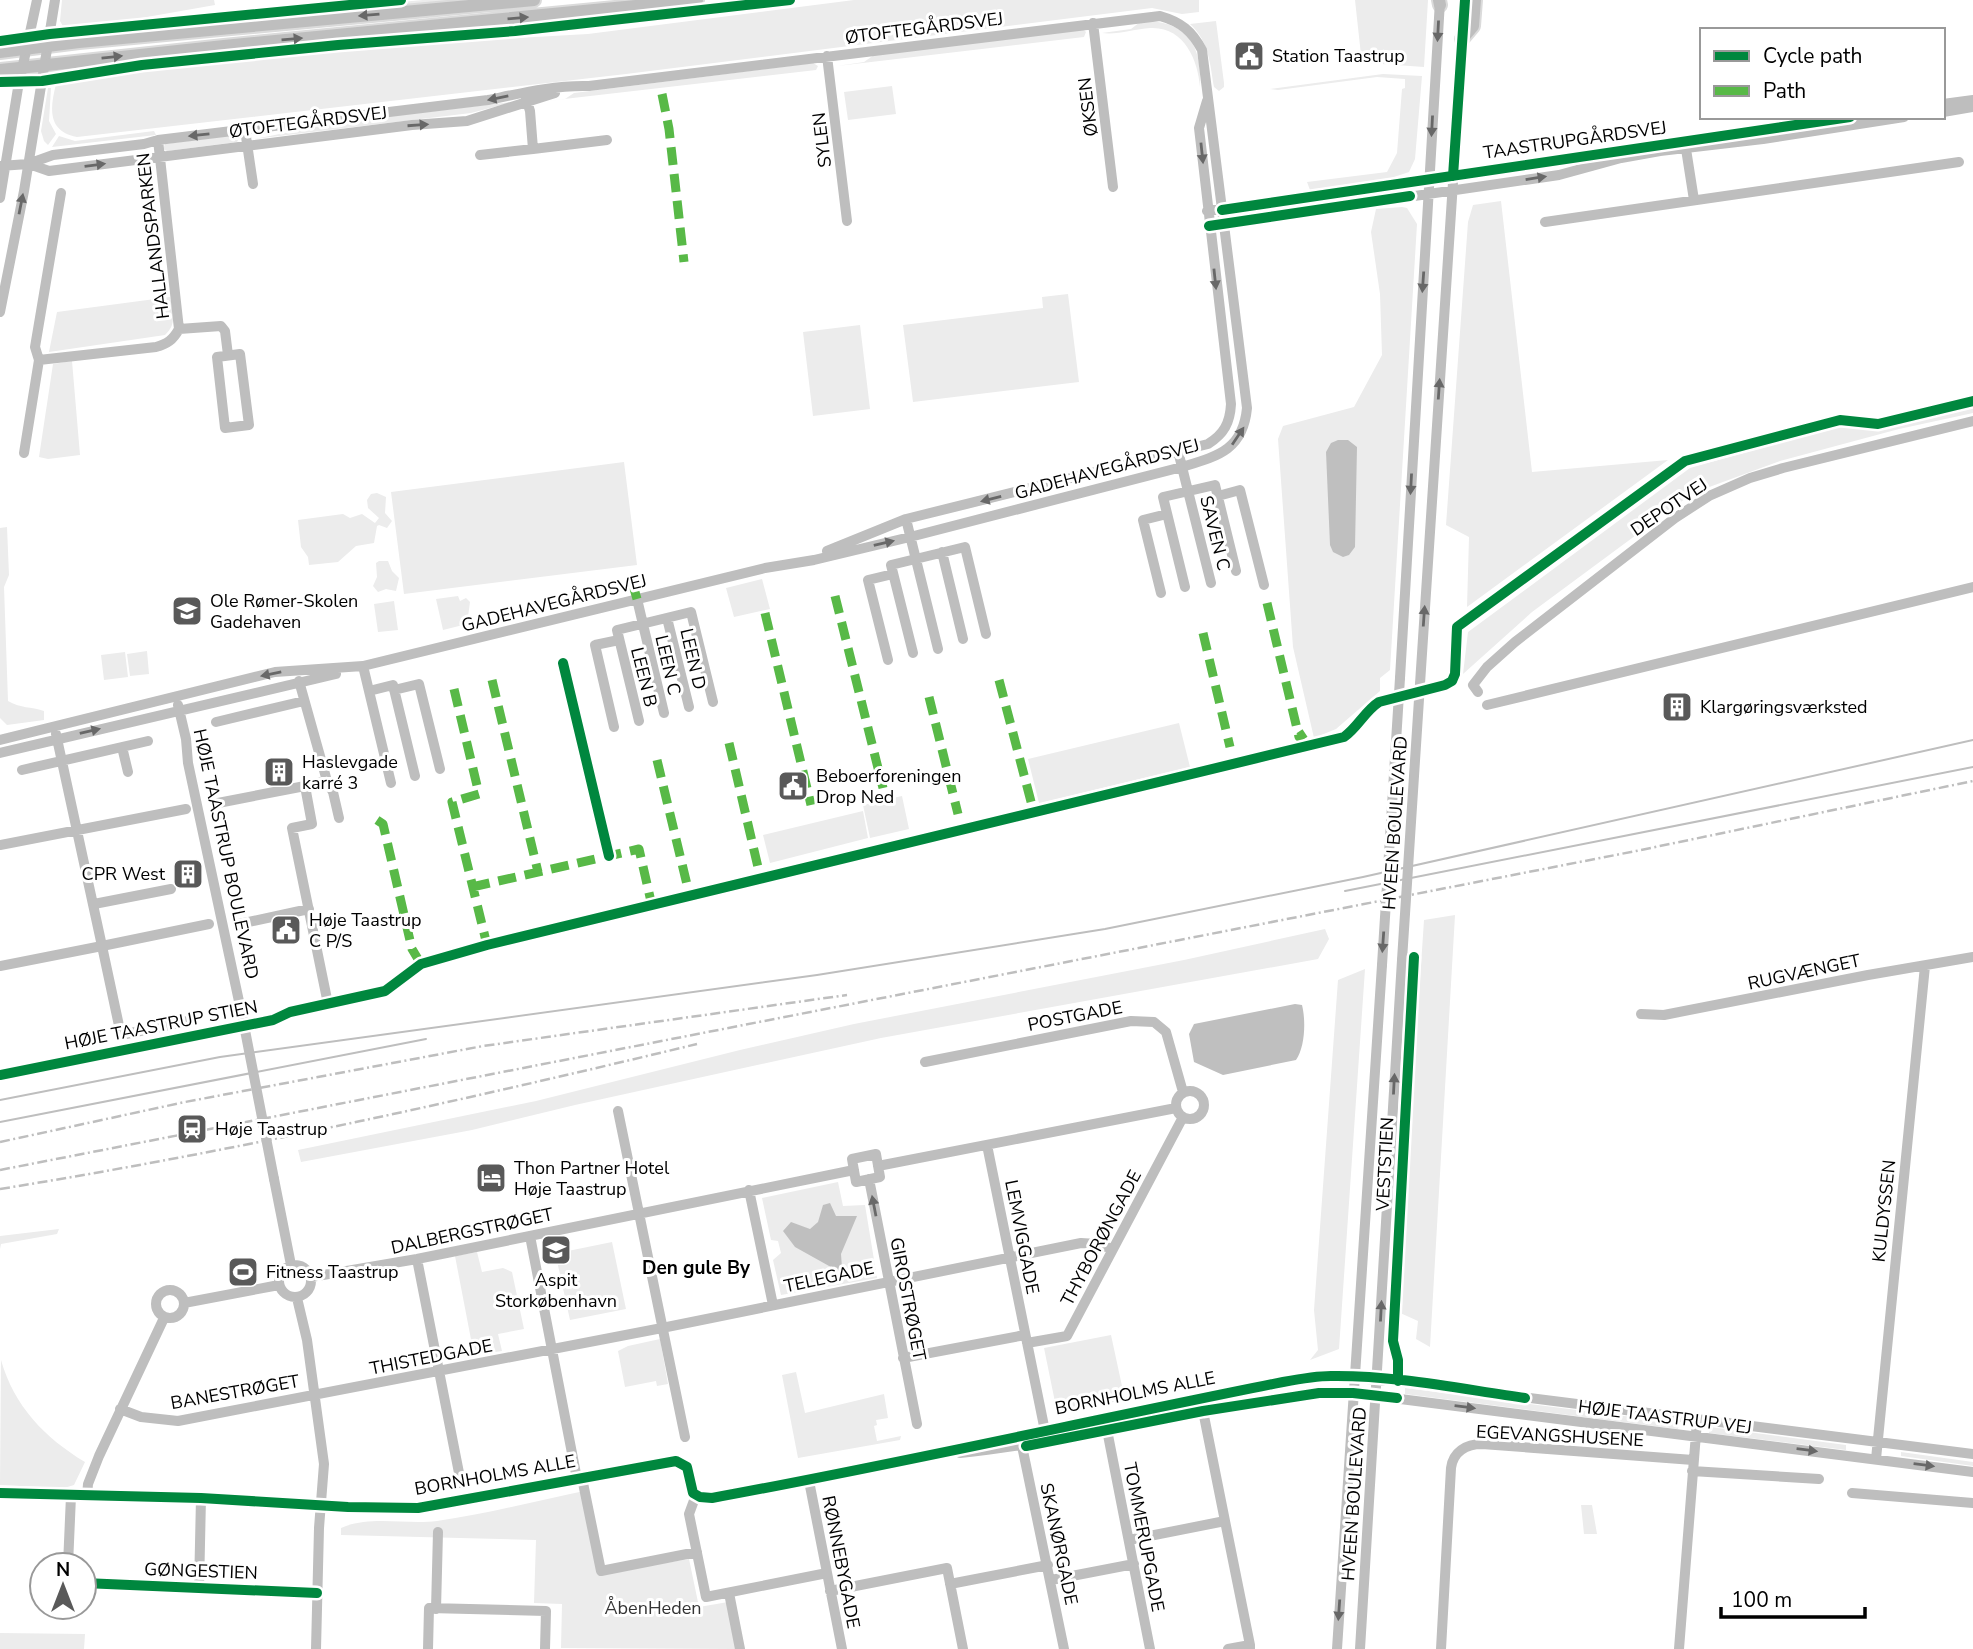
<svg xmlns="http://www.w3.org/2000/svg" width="1973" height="1649" font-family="'Nunito Sans',sans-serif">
<rect width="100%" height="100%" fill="#fff"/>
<path fill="#ececec" d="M62 0H214L215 5 73 30 72 28H64L60 21Z
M423 0H472L235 22 214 19Z
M854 0H1199V12L1182 14 1152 8 626 74 77 137C47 131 50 108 56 84L69 79 214 61 412 44 588 34Z
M1355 0H1428L1424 67 1368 63 1361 55Z
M1150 21C1191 24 1202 50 1200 87 1198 60 1184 26 1150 28 1135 29 1117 35 1102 33L1131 29 1140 22Z
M1216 21 1224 83V87L1219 91 1214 87C1210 64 1209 41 1190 24Z
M1083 29 1086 32 1084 37 837 66 864 62 874 55Z
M813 63 818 66 816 70 538 102 565 99 574 93Z
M1383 74 1422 76 1415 159 1409 172 1391 178 1310 190 1307 182 1387 172 1397 153 1402 89 1405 88V79L1377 77 1278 90 1270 89Z
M892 86 896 114 848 120 844 92Z
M48 88H51L49 121 56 134 48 145 44 141 41 131Z
M513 102 471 113 254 139 290 132 305 126Z
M154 131 156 135 52 147 59 136 75 141Z
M236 135 239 138 237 142 167 151 163 149 165 144Z
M1501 201 1532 472 1668 460 1467 607 1469 537 1446 525 1468 222 1473 205Z
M1402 207 1407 208 1417 224 1390 670 1380 678V691L1336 729 1314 738 1293 647 1278 439 1283 426 1354 407 1382 355 1380 294 1371 232 1376 209Z
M1068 294 1079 382 913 402 903 325 1043 308 1042 297Z
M170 297C173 313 177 324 165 335L49 352 57 312Z
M860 325 870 409 813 416 803 332Z
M72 361 80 455 48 459 39 457 53 364Z
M1973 403V413L1899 429 1780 461 1693 493 1532 612 1463 674 1468 632 1690 468 1844 425 1881 426Z
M624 462 637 565 404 594 391 492Z
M377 493 386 497 385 513 392 521 387 528 379 525 377 526 374 543 356 546 338 562 309 565 308 557 301 547 298 520 343 514 350 518 362 514 375 523 379 518 368 508 367 500 371 494Z
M7 527 9 575 4 587 8 701C22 709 30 706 44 711V720L7 725 0 718V528Z
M379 561H388L392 571 399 578 396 591 386 589 378 592 373 586 377 577 376 563Z
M762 579 770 609 734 617 726 588Z
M458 596 460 601 466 598 470 602 467 624 443 630 436 599Z
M394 601 398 630 378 632 374 604Z
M147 651 149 674 130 676 127 654Z
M125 652 128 677 104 680 101 655Z
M1179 723 1190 767 1039 803 1028 759Z
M902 796 909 829 870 838 863 805Z
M863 811 868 838 770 863 763 835Z
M1455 915 1430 1347 1416 1339 1418 1321 1398 1312 1424 920Z
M1325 929 1329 939 1318 959 881 1038 575 1105 472 1130 301 1162 298 1150 536 1101 740 1050 854 1024 1184 960Z
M1365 969 1339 1349 1310 1360 1318 1350 1314 1310 1338 980Z
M838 1182 843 1206 865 1205 877 1278 781 1295 773 1260 781 1253 778 1241 771 1240 762 1198Z
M59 1229 57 1234 1 1244 0 1249V1236Z
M612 1242 626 1309 570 1320 557 1261 563 1252Z
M477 1252 482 1272 503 1268 512 1272 524 1329 498 1334 502 1351 474 1355 455 1256Z
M1111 1335 1125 1400 1063 1411 1055 1402 1044 1348Z
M660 1339 668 1384 657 1386 656 1381 625 1387 618 1351 628 1346Z
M1 1360C14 1406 45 1438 85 1462L74 1485 64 1488 0 1485Z
M796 1372 805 1413 884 1394 888 1418 876 1420 877 1425 874 1426 877 1441 901 1436 900 1440 798 1458 782 1375Z
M1405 1388 1679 1423 1678 1429 1405 1394Z
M1710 1427 1846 1445V1450L1709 1433Z
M1901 1452 1973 1462V1466L1901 1456Z
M589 1490 605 1573 689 1559 699 1607 728 1602 737 1649 561 1648 562 1604 534 1603 536 1540 341 1535V1528C370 1515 406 1525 437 1521 488 1514 539 1500 589 1490Z
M1581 1505H1592L1597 1534H1584Z
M0 1633 85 1634 84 1649H0Z"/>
<path fill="#bfbfbf" d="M1338 440H1348L1357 447 1355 547 1349 555 1343 557 1333 552 1330 545 1326 452 1331 443Z
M1295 1004 1302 1005C1306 1021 1305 1047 1296 1060L1223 1075 1194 1062 1189 1034 1194 1024Z
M830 1203 836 1216H857L841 1254 842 1268 838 1271 795 1247 783 1231 791 1222 810 1229 818 1222 823 1205Z"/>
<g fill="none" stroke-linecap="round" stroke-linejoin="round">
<g stroke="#dbdbdb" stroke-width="16">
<path id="major" d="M1439 0 1440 5
M1462 39 1473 26 1475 0
M0 52 79 42 534 0
M0 70 224 46 697 0"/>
</g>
<path stroke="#bebebe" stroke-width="10" d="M1093 23 1113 187
M827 56 847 221
M525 95 530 111 533 149 607 140
M1943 104 1973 100
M1943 112 1973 107
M245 130 253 184
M1665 145 1850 117
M1686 149 1694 200
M480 155 533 149
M29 164 49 171 412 125 467 121 555 93
M0 166 28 164 53 155 144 144 158 140 488 100C522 93 555 85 589 86L1160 16C1181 22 1192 31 1202 50L1247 408C1243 450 1218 456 1182 467L910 537 814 560 765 568 363 666 275 672 0 740
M0 198 18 88 37 0
M1207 211 1626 151
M1545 222 1959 162
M1209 226 1559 175 1621 158 1660 151 1763 139 1904 117
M0 312 24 191 55 0
M179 329 221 326 225 331 228 355
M240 354 249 425 225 428 217 357Z
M39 360 156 347C167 344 173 340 179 329L158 140
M1178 451 1211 583
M24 453 39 360 35 347 61 193
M1218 496 1240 490 1264 585
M906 519 938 649
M827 551 906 519 1208 444C1224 434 1230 423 1231 404L1199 128 1207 101
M942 552 963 639
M1185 587 1163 497 1215 485 1236 571
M1161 593 1143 520 1167 514
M637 599 664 713
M667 618 689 707
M913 653 891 565 965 547 986 634
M888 660 868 580 893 574
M363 666 391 783
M1400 678 1440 1
M299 681 327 781 305 786 312 824 292 828 328 1004
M1420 684 1465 0
M394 690 419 684 440 769
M369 691 393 685 415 776
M1478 692 1473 685 1487 667 1515 642 1675 518 1709 496 1750 478 1783 468 1973 421
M178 705 186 739 188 763 243 1020
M1487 705 1973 587
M639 721 617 630 691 612 713 702
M216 722 304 701
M614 727 595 645 619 640
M56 734 102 946 209 924
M122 747 128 772
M0 753 336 674
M22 770 148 741
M327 781 333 792 339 818
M218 803 305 786
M0 845 186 809
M94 904 171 889
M239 924 309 909
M0 966 102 946 121 1035 188 1021
M1641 1014 1664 1015 1868 975 1973 957
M925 1062 1131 1021 1154 1022 1166 1032 1183 1092
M1176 1105a14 14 0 1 1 28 0a14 14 0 1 1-28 0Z
M618 1111 685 1437
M987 1145 1046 1436
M876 1154 880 1177 856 1182 852 1159Z
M878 1166 1176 1108
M274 1179 291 1265
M869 1179 917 1424
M749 1190 773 1305
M530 1236 577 1479
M417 1259 461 1483
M279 1281a16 16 0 1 1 32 0a16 16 0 1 1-32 0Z
M311 1277 417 1259 854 1170
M156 1304a14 14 0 1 1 28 0a14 14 0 1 1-28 0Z
M297 1298 307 1340 324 1464 319 1528 316 1649
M184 1303 279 1285
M1027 1343 1067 1336 1183 1117
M903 1358 1025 1335
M120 1409 141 1417 178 1421 662 1328 1081 1243 1097 1244 1113 1249
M1107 1430 1150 1649
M1022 1446 1064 1649
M960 1453C1032 1445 1102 1432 1172 1418 1232 1406 1292 1392 1353 1393L1973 1472
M1876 1459 1925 966
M1692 1471 1819 1479
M582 1478 601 1571 697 1552
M809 1481 842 1649
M0 1493 201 1498 348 1507 418 1508 676 1461 687 1467 693 1493 700 1497 712 1498 925 1457 1069 1424 1283 1382 1331 1376 1403 1382 1973 1454
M1852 1493 1973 1503
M696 1495 689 1514 706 1597 827 1573
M87 1496 88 1484 99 1456 164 1318
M1225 1521 1250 1645
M1129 1540 1225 1521 1203 1411
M68 1565 71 1496
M1051 1580 1134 1564
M950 1584 1048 1565
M199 1589 201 1498
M830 1591 947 1568 963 1649
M729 1593 740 1649
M436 1609 438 1532
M428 1649 429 1608 546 1611 545 1649
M1228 1649 1250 1645V1649
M1337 1649 1382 965
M1360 1649 1402 960
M1441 1649 1451 1468C1453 1452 1466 1444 1482 1444L1693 1460
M1679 1649 1697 1421"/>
<use href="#major" stroke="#bebebe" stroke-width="12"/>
<path stroke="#bebebe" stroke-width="2" d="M1345 891 1973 767
M0 1100 220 1057 817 975 1105 929 1363 877 1973 740
M0 1122 426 1039"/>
<path stroke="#bebebe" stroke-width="2.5" stroke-dasharray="10 3.5 2 3.5" stroke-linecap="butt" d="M0 1142 185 1102 483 1046 847 995
M0 1170 1636 851 1973 781
M0 1189C236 1151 465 1100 697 1044"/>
<path stroke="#bebebe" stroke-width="10" d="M1402 960 1420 684
M1382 965 1400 678
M243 1020 274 1179"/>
<path stroke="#58b947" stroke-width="9" stroke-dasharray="18 9" stroke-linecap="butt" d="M662 94 669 129 684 262
M633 585 637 599
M835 596 883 788
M1267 603 1299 737 1305 733
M765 613 811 805
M1203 633 1230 747
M492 680 538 872
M999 680 1034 813
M454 689 479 794 452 802 487 945
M929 697 958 814
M729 743 761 880
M657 760 690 897
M377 820 383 824 412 949 421 964
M472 887 639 849 652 906"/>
<g stroke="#fff" stroke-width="15">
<path id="cycleway" d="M0 41 50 34 401 0
M0 82 42 81 142 65 338 45 515 31 790 0
M1453 176 1465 0
M1222 210 1850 117
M1209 226 1410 196
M563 663 609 856
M0 1075 273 1020 290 1012 385 991 421 964 487 945 1344 737C1358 727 1365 711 1379 702L1445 685 1452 681 1455 674 1457 627 1685 461 1840 420 1878 424 1973 401
M1398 1381V1360L1393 1341 1414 957
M1026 1446 1203 1411 1319 1393H1353L1397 1398
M0 1493 201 1498 348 1507 418 1508 676 1461 687 1467 693 1493 700 1497 712 1498C903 1463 1092 1420 1283 1382 1299 1379 1315 1376 1331 1376 1395 1375 1461 1389 1525 1398
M84 1583 317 1593"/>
</g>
<use href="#cycleway" stroke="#00873e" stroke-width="10"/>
</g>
<defs><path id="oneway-solid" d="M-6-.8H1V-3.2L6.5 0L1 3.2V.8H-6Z" transform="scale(1.75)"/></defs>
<g fill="#686868">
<use href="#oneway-solid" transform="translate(369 15) rotate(175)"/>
<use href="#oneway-solid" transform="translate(518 18) rotate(-5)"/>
<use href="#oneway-solid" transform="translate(1438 31) rotate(93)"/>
<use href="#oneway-solid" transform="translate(292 39) rotate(-5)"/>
<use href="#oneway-solid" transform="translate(112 57) rotate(-6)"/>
<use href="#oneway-solid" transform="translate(498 98) rotate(169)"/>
<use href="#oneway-solid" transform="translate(418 125) rotate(-4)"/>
<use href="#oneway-solid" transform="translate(1432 126) rotate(93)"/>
<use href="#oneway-solid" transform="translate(199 135) rotate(174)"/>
<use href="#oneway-solid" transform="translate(1202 153) rotate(84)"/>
<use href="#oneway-solid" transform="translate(95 165) rotate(-7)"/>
<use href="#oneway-solid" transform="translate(1536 178) rotate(-9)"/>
<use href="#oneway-solid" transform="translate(21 204) rotate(-79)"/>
<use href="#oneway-solid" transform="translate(1215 279) rotate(84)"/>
<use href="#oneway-solid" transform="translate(1423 282) rotate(94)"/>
<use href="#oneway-solid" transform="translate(1439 389) rotate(-86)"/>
<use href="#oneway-solid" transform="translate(1238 436) rotate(-56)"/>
<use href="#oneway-solid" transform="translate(1411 484) rotate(93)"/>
<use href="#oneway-solid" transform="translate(991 499) rotate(166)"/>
<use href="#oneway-solid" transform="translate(884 543) rotate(-13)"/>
<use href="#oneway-solid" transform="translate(1424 616) rotate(-86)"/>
<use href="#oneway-solid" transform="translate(271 674) rotate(168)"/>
<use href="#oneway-solid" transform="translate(90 731) rotate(-13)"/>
<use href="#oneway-solid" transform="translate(1383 942) rotate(94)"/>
<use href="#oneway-solid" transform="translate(1394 1084) rotate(-87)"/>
<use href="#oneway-solid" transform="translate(874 1206) rotate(-101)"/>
<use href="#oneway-solid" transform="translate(1381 1311) rotate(-87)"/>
<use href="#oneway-solid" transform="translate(1465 1407) rotate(7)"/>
<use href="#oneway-solid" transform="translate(1807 1450) rotate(7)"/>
<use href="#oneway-solid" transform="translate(1924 1465) rotate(7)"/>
<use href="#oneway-solid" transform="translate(1339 1610) rotate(94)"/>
</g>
<defs>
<g id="civic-square" transform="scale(1.575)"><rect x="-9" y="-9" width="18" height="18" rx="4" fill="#595959" stroke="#fff"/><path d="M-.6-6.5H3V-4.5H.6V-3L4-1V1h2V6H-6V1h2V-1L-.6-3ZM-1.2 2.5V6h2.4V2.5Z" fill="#fff"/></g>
<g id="school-square" transform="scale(1.575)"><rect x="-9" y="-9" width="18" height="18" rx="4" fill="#595959" stroke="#fff"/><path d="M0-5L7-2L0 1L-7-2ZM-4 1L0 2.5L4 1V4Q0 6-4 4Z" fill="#fff"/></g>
<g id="building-square" transform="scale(1.575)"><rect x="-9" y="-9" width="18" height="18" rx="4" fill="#595959" stroke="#fff"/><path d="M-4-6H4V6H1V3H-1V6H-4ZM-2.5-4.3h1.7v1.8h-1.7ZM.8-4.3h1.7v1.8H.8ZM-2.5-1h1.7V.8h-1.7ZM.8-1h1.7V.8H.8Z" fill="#fff"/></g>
<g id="station-square" transform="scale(1.575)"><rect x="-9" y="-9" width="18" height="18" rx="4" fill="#595959" stroke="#fff"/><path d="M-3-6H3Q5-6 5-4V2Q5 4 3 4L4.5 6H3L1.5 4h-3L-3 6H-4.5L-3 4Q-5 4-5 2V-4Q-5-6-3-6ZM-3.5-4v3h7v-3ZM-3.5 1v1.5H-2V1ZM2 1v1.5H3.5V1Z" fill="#fff"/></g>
<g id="hotel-square" transform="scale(1.575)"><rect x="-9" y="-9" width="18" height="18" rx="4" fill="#595959" stroke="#fff"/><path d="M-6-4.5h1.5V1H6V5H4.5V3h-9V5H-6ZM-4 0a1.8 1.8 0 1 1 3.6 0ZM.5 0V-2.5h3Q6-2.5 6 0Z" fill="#fff"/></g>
<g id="stadium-square" transform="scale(1.575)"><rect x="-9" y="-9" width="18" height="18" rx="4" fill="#595959" stroke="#fff"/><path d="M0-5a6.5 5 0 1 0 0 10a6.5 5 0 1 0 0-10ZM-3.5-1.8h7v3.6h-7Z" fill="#fff"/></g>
</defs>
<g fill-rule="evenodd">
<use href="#civic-square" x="1249" y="56"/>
<use href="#school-square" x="187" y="611"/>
<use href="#building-square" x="1677" y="707"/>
<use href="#building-square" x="279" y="772"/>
<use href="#civic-square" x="793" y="786"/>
<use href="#building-square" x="188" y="874"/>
<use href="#civic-square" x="286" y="930"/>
<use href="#station-square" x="192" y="1129"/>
<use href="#hotel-square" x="491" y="1178"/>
<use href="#school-square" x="556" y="1250"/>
<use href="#stadium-square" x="243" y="1272"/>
</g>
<g text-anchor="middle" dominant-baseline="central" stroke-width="6" stroke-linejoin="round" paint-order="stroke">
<g font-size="18" fill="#000" stroke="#fff">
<text transform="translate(924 28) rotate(-7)">ØTOFTEGÅRDSVEJ</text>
<text transform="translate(1088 107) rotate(-97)">ØKSEN</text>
<text transform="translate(308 122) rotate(-7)">ØTOFTEGÅRDSVEJ</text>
<text transform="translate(822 140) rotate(-97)">SYLEN</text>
<text transform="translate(1575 140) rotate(-8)">TAASTRUPGÅRDSVEJ</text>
<text transform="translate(153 236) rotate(-97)">HALLANDSPARKEN</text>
<text transform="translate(1107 469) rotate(-15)">GADEHAVEGÅRDSVEJ</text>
<text transform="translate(1669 507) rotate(-34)">DEPOTVEJ</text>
<text transform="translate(1215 533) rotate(76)">SAVEN C</text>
<text transform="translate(554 603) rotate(-14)">GADEHAVEGÅRDSVEJ</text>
<text transform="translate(693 659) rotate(77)">LEEN D</text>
<text transform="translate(668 665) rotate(77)">LEEN C</text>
<text transform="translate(644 677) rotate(76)">LEEN B</text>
<text transform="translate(1395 823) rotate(-86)">HVEEN BOULEVARD</text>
<text transform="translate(226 854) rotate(78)">HØJE TAASTRUP BOULEVARD</text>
<text transform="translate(1804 972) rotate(-12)">RUGVÆNGET</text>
<text transform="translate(1075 1016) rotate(-11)">POSTGADE</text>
<text transform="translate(161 1025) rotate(-11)">HØJE TAASTRUP STIEN</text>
<text transform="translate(1385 1164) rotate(-87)">VESTSTIEN</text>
<text transform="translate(1884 1211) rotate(-84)">KULDYSSEN</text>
<text transform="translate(472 1231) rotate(-12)">DALBERGSTRØGET</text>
<text transform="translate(1022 1237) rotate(79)">LEMVIGGADE</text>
<text transform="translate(1101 1238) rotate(-62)">THYBORØNGADE</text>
<text transform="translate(829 1277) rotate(-12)">TELEGADE</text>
<text transform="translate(908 1299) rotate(79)">GIROSTRØGET</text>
<text transform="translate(431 1357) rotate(-11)">THISTEDGADE</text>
<text transform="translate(235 1392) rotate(-10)">BANESTRØGET</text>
<text transform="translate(1135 1393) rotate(-11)">BORNHOLMS ALLE</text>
<text transform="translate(1665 1417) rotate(7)">HØJE TAASTRUP VEJ</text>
<text transform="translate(1560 1436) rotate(3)">EGEVANGSHUSENE</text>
<text transform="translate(495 1475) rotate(-10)">BORNHOLMS ALLE</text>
<text transform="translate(1354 1494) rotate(-86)">HVEEN BOULEVARD</text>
<text transform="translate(1144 1537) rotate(79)">TOMMERUPGADE</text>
<text transform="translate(1059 1544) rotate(78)">SKANØRGADE</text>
<text transform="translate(841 1562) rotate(79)">RØNNEBYGADE</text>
<text transform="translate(201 1571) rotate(2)">GØNGESTIEN</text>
</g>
<g font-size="18" fill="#000" stroke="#fff" text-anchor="start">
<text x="1272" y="56">Station Taastrup</text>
<text x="210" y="601">Ole Rømer-Skolen<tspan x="210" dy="21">Gadehaven</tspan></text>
<text x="1700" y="707">Klargøringsværksted</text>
<text x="302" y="762">Haslevgade<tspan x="302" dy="21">karré 3</tspan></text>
<text x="816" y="776">Beboerforeningen<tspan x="816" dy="21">Drop Ned</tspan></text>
<text x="165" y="874" text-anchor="end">CPR West</text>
<text x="309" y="920">Høje Taastrup<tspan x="309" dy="21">C P/S</tspan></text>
<text x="215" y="1129">Høje Taastrup</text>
<text x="514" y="1168">Thon Partner Hotel<tspan x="514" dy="21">Høje Taastrup</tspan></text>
<text x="266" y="1272">Fitness Taastrup</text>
<text x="556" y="1280" text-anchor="middle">Aspit<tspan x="556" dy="21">Storkøbenhavn</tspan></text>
</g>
<g font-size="18" fill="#333" stroke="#fff">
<text x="653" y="1608">ÅbenHeden</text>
</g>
<g font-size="19" font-weight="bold" fill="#000" stroke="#fff">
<text x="696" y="1268">Den gule By</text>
</g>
</g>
<rect x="1700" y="28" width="245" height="91" fill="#ffffff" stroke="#999999" stroke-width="2"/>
<rect x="1714" y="51" width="35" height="10" fill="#00873e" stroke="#999999" stroke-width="2"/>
<text x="1763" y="63" font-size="21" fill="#000000">Cycle path</text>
<rect x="1714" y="86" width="35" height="10" fill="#58b947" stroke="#999999" stroke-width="2"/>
<text x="1763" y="98" font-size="21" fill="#000000">Path</text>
<g transform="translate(63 1586)"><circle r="33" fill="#ffffff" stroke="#999999" stroke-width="2"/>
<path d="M0-5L12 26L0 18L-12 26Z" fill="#595959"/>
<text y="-10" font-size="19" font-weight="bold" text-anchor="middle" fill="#000000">N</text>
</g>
<path d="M1721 1607v10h144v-10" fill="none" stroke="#000000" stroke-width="3.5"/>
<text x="1731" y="1607" font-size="21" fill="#000000" stroke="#ffffff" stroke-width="5" paint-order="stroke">100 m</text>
</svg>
